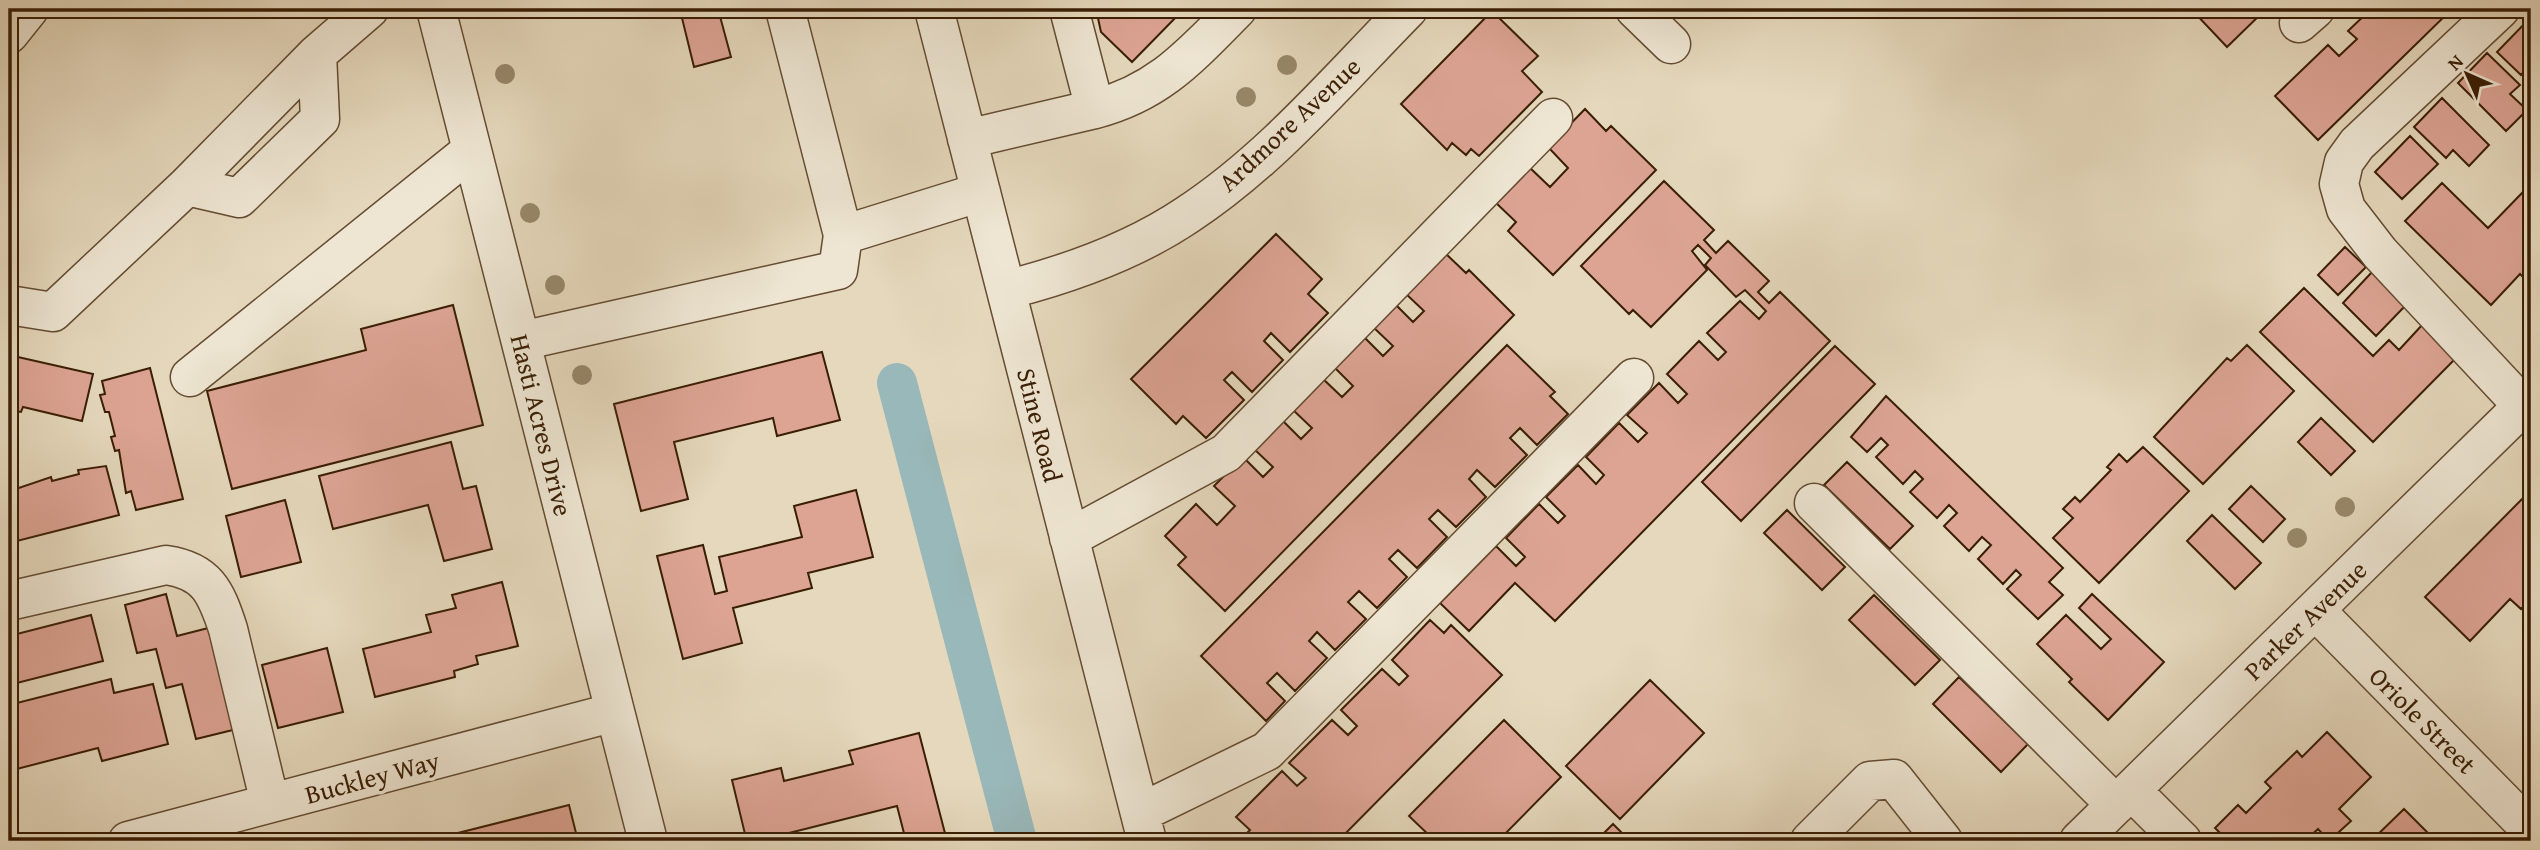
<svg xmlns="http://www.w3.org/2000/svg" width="2540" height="850" font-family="'Gentium Book Plus',serif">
<rect width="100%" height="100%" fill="#e5d8bc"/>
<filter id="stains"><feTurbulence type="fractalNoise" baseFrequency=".00286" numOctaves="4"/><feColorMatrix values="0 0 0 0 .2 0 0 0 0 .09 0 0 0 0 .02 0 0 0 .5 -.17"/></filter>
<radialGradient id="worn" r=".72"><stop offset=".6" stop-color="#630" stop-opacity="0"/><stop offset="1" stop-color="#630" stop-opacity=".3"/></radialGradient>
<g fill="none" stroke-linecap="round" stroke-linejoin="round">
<path stroke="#99b8ba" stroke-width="40" d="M897 383 1017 841"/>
</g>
<path fill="#dda494" stroke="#3a1e04" stroke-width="2" d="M718 9 731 57 694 67 682 18Z
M1096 9H1184L1132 62 1101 32Z
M2191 9H2266L2227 47Z
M2371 9H2452L2318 140 2275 96 2328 45 2339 56 2357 39 2348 31Z
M1492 11 1538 56 1522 71 1542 92 1479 156 1471 149 1466 155 1452 143 1447 150 1401 104Z
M2531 17V64L2521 75 2497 52Z
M2487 53 2520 85 2510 94 2527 110 2506 131 2458 83Z
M2442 98 2489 145 2469 166 2453 150 2446 158 2414 127Z
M1585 109 1606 131 1611 126 1656 170 1553 275 1508 231 1516 222 1494 201 1528 166 1550 187 1568 168 1548 147Z
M2410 136 2438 164 2402 199 2375 172Z
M1664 181 1714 230 1704 240 1716 253 1728 241 1769 281 1758 292 1769 303 1780 292 1830 341 1555 621 1515 583 1469 631 1440 603 1496 546 1516 566 1525 557 1506 538 1539 504 1558 523 1565 516 1546 497 1578 465 1596 484 1604 475 1586 457 1619 423 1638 442 1647 433 1627 415 1659 383 1678 403 1687 394 1667 374 1699 341 1718 360 1726 352 1707 333 1740 301 1759 319 1766 311 1745 290 1736 297 1705 265 1711 258 1698 245 1692 251 1707 270 1651 327 1633 310 1629 314 1581 266Z
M2442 183 2488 228 2522 193 2531 202V285L2520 274 2491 305 2405 221Z
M1276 234 1322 279 1308 294 1328 313 1290 352 1271 333 1264 341 1283 360 1252 392 1232 372 1224 380 1244 400 1206 438 1183 416 1176 424 1131 379Z
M2345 247 2366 267 2338 295 2318 275Z
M1444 252 1466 273 1469 270 1514 315 1225 611 1178 565 1186 557 1165 536 1196 504 1217 525 1235 506 1214 486 1243 457 1263 477 1273 467 1252 447 1281 419 1301 439 1312 428 1291 408 1321 377 1342 397 1353 386 1333 366 1362 335 1383 356 1393 346 1372 326 1394 303 1413 322 1424 311 1404 292Z
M2372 272 2406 305 2376 336 2343 303Z
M2304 288 2373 356 2389 340 2399 350 2423 324 2457 357 2373 442 2260 332Z
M453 305 483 425 232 489 207 391 366 350 361 329Z
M1507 345 1555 392 1550 396 1568 414 1537 445 1520 428 1510 438 1527 455 1495 487 1477 470 1469 479 1486 497 1456 527 1438 510 1429 519 1447 537 1417 568 1398 550 1389 559 1407 577 1377 608 1359 591 1348 602 1366 619 1335 650 1317 632 1309 641 1327 658 1295 691 1277 673 1267 683 1285 701 1266 721 1201 656Z
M2247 345 2294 391 2203 484 2154 437 2227 358 2231 361Z
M1835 346 1875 384 1741 521 1702 482Z
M822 352 840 420 777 436 773 418 674 442 688 499 641 511 614 404Z
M9 355 93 374 82 421 23 407 21 412 9 410Z
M150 368 183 499 136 510 131 491 126 493 119 450 115 451 111 437 115 436 109 412H105L100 395 105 394 102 381Z
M1886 396 2063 568 2049 582 2063 595 2038 619 2007 589 2021 575 2016 570 2003 584 1978 559 1991 545 1982 537 1969 551 1944 526 1957 513 1949 505 1937 518 1910 492 1923 479 1915 471 1903 484 1876 457 1888 445 1881 438 1867 452 1851 437Z
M2321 418 2355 451 2331 475 2298 442Z
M451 442 463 489 476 486 492 549 444 561 428 505 333 529 319 476Z
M2143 447 2189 491 2099 583 2053 538 2073 518 2063 509 2075 497 2080 502 2111 470 2107 467 2119 454 2127 462Z
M1847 462 1913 526 1890 549 1824 485Z
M106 466 119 515 9 543V488L10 491 51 477 52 481 79 474 78 470Z
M2251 486 2285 519 2263 542 2229 509Z
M856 490 873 557 808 573 812 588 733 608 742 643 683 659 657 556 703 545 715 594 727 591 719 557 802 537 794 506Z
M2531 490V599L2521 609 2510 599 2470 641 2425 597Z
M285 500 301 562 241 577 226 516Z
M1787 510 1845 567 1822 590 1764 533Z
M2212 515 2261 563 2235 589 2187 541Z
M502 582 518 646 476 656 478 664 454 671 455 677 375 697 363 649 431 632 426 615 456 608 452 595Z
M166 594 177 636 216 626 241 728 196 739 182 684 166 688 156 649 137 653 125 605Z
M2092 594 2164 662 2108 720 2069 682 2072 679 2037 644 2066 615 2101 649 2111 639 2079 608Z
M1874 595 1940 660 1915 685 1849 620Z
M91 615 103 661 9 685V636Z
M1430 620 1444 633 1451 625 1502 675 1338 841H1248L1243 837 1250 830 1236 817 1282 771 1297 786 1306 778 1289 763 1332 720 1348 735 1357 726 1341 710 1382 669 1399 685 1408 676 1392 660Z
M327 648 343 712 278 728 262 665Z
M1959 677 2028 744 2001 772 1933 704Z
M111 679 114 693 153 684 168 744 102 761 98 748 9 771V705Z
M1650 680 1704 733 1620 819 1566 766Z
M1504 720 1561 777 1498 841H1435L1409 816Z
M2327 732 2371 777 2339 809 2351 821 2329 841 2318 829 2305 841H2228L2215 828 2238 805 2246 813 2271 788 2265 782 2297 751 2302 757Z
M919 733 947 841H906L897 806 789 833 791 841H725L745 834 732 780 781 768 784 781 853 764 849 751Z
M569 805 578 841H439L438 838Z
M2404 809 2436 841H2371Z
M1613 824 1630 841H1596Z"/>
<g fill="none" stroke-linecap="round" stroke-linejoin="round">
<g stroke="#654c32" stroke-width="41">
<path id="minor" d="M436 9 648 841
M785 9 843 235 981 192
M934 9 1147 841
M1635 9 1671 44
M2500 9 2357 144 2344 162 2339 184 2346 209 2380 253 2523 406
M2299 23 2315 9
M9 34 29 9
M1095 109C1160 92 1191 55 1237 9
M967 139 1095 109 1069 9
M187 186 239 198 320 119 317 54
M1006 290C1069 274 1132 252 1187 215 1271 160 1338 80 1408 9
M9 305 53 312 187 186 317 54 369 9
M521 341 838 270 843 235
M190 377 472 150
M1814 503 2116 805
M1069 538 1226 453 1553 118
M9 601 166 565C207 571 216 592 228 629L270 803
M2315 610 2531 830
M2131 790 2182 841
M1140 813 1267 751 1634 378
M128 841 615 712
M1810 841 1870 781 1894 779 1943 841
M2079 841 2531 398"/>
</g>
<use href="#minor" stroke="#eee6d3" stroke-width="38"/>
</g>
<g fill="#97886a">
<circle cx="1287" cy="65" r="10"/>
<circle cx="505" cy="74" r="10"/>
<circle cx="1246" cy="97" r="10"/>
<circle cx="530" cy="213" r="10"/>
<circle cx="555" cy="285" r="10"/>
<circle cx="582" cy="375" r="10"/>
<circle cx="2345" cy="507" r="10"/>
<circle cx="2297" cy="538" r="10"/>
</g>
<g text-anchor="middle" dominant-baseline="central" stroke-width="7" stroke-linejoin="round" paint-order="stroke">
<g font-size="26" fill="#3a1e04" stroke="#eee6d3">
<text transform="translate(1289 124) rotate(-43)">Ardmore Avenue</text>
<text transform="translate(542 425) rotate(76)">Hasti Acres Drive</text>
<text transform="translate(1040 425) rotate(76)">Stine Road</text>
<text transform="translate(2305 620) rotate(-44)">Parker Avenue</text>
<text transform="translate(2423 720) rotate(45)">Oriole Street</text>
<text transform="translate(372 777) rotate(-15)">Buckley Way</text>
</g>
</g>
<rect width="2540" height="850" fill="none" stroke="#e5d8bc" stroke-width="35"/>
<rect x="10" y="10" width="2519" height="829" fill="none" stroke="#3a1e04" stroke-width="3.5"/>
<rect x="18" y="18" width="2505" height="815" fill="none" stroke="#3a1e04" stroke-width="2"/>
<g transform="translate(2467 74) rotate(315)" stroke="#eee6d3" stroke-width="5" paint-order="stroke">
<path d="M0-5L12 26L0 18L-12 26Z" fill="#3a1e04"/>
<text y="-10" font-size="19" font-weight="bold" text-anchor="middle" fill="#3a1e04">N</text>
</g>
<rect width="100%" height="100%" filter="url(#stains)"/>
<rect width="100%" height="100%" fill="url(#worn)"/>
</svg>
